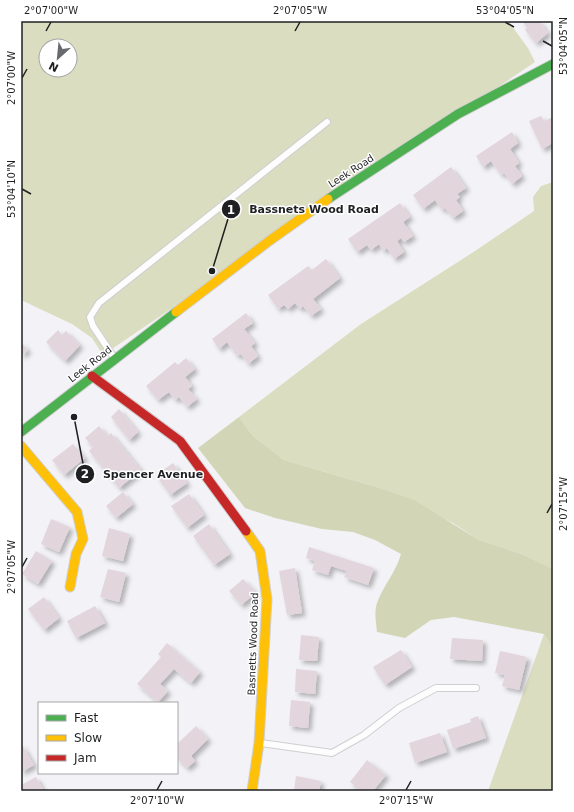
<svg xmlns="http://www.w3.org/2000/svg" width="574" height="812" font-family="'DejaVu Sans',sans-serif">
<defs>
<filter id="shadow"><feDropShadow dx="3.5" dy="3.5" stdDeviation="2" flood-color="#0004"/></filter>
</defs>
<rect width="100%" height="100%" fill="#f3f3f7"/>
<path fill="#daddbf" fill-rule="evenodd" d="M21 21H508L528 48 535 62 103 355 92 338 72 324 21 300ZM46 46H70V70H46Z
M553 182V569L522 554 479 540 453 523 373 486 284 460 253 436 239 417 361 324 475 251 534 211 533 197 541 186Z
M544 634 553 649V791H488Z"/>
<path fill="#d3d6b6" d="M239 417 253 436 284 460 373 486 414 500 479 540 522 554 553 569V649L544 634 454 617 431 620 405 638 377 632C376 622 374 612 377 603 383 586 396 572 401 554L375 540 353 532 322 529 275 518 245 508 198 448Z"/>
<path fill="#e2d5db" filter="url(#shadow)" d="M522 21H539L548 33 536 43 525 30 527 28Z
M541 116 544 121 553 117V143L542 149 529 121Z
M512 132 518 143 510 149 519 163 515 166 522 176 512 184 504 173 501 175 491 161 483 167 476 156Z
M451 167 466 188 457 194 460 197 456 200 463 211 453 218 445 208 442 210 435 200 423 209 413 195Z
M400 203 410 217 403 222 413 236 404 242 401 238 397 241 404 252 394 259 387 248 383 251 379 244 371 250 367 245 357 252 348 239Z
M326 259 340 278 313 299 321 309 311 316 303 306 300 309 295 303 288 309 284 305 278 309 268 295 308 266 312 270Z
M246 313 253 323 244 329 255 343 251 346 258 356 248 364 241 354 237 356 227 342 219 349 212 339Z
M58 330 62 335 66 331 80 345 65 361 46 342Z
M21 342 28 350 21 356Z
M186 358 195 369 185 377 192 386 188 389 197 399 187 407 179 397 175 400 169 392 158 400 146 386 175 362 178 365Z
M119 409 138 432 129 440 111 417Z
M99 426 107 436 111 433 141 470 119 488 89 451 93 447 85 438Z
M73 444 85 458 64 475 52 460Z
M173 463 187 483 170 495 156 475Z
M123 492 133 504 116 518 106 506Z
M189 494 204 515 187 528 171 506Z
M51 519 70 527 59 552 41 544Z
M209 524 230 554 214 565 193 536Z
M109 528 130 534 123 561 102 556Z
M309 547 374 568 368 585 344 577 347 571 331 566 328 575 312 570 315 561 306 558Z
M36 551 52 561 38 584 22 574Z
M295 568 302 613 287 615 279 571Z
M108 569 126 573 119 602 100 597Z
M243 579 256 593 241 605 229 591Z
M44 597 59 618 44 630 28 609Z
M95 606 105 623 76 638 67 621Z
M301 635 319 637 317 661 299 660Z
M452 638 483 640 482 661 450 659Z
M167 643 200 672 191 683 174 669 160 684 168 691 158 702 137 684 161 657 158 654Z
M401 650 412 667 385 685 373 667Z
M500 651 527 657 519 690 502 686 505 675 495 673Z
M296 669 317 671 315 694 295 692Z
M291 700 310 702 308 728 289 726Z
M478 716 486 738 453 749 447 730 471 722 470 719Z
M196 726 208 739 191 756 195 761 187 768 177 758V744Z
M440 733 447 752 415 763 409 743Z
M21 743 34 765 21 772Z
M367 760 386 775 373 791H361L350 782Z
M296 776 321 781 319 791H294Z
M36 777 44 791H21V785Z"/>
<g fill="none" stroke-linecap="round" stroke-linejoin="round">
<g stroke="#cfcfd2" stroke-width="8">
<path id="lane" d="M113 356 93 326 90 317 99 303 327 122
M261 743 332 753 364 735 399 708 436 688H476"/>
</g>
<g stroke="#cfcfd2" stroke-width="11">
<path id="fast" d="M328 199 458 114 553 64
M21 432 176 312"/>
</g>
<g stroke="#cfcfd2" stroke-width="11">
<path id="slow" d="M176 312 269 241 328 199
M21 446 77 512 83 539 76 554 70 587
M246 531 260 551 267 599 259 743 252 791"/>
</g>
<g stroke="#cfcfd2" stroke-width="11">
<path id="jam" d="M92 376 180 441 246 531"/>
</g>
<use href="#lane" stroke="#fdfdfe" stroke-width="6"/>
<use href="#fast" stroke="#4caf50" stroke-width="9"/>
<use href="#slow" stroke="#ffc107" stroke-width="9"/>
<use href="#jam" stroke="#c62828" stroke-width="9"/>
</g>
<path fill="none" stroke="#1f2022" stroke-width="1.5" d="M505 22 514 27M46 31 51 22M295 31 300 22M543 41 552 46M22 78 27 69M22 189 31 194M547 513 552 504M22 567 27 558M157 790 162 781M406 790 411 781"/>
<g text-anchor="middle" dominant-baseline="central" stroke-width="3" stroke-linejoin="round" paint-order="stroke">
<g font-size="10" fill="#1f2022" stroke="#fff">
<text transform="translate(351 171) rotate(-33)">Leek Road</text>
<text transform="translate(90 364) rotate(-38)">Leek Road</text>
<text transform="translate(253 644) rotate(-88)">Basnetts Wood Road</text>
</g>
</g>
<path fill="none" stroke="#1f2022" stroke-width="1.5" d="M212 271L231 209M74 417L85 474"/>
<g fill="#1f2022" stroke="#fff" stroke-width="1.5">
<circle cx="212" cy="271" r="4"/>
<circle cx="74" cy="417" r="4"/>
<circle cx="231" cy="209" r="10"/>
<circle cx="85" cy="474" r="10"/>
</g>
<g font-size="12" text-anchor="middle" font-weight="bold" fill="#fff">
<text x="231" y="214">1</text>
<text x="85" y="478">2</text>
</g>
<g font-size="11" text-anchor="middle" font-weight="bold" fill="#1f2022" stroke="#fff" stroke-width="3" stroke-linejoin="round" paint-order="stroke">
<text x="314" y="213">Bassnets Wood Road</text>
<text x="153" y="478">Spencer Avenue</text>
</g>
<rect width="574" height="812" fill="none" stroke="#ffffff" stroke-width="44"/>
<rect x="38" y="702" width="140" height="72" fill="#ffffff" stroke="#a5a6a7"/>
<rect x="46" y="715" width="20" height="6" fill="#4caf50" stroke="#a5a6a7"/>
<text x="74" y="722" font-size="12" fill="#1f2022">Fast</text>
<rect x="46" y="735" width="20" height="6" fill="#ffc107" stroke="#a5a6a7"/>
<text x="74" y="742" font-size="12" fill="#1f2022">Slow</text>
<rect x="46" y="755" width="20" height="6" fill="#c62828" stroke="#a5a6a7"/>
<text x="74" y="762" font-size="12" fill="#1f2022">Jam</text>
<g transform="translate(58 58) rotate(207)"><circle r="19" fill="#ffffff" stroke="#a5a6a7"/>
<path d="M0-3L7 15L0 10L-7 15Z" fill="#696a6d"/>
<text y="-6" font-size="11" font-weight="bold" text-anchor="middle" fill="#1f2022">N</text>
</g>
<rect x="22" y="22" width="530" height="768" fill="none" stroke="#1f2022" stroke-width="1.5"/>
<g font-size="10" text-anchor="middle" fill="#1f2022">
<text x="51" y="14">2°07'00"W</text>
<text x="300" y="14">2°07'05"W</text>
<text x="505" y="14">53°04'05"N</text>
<text transform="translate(563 46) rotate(-90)" y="4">53°04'05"N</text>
<text transform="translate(11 78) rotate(-90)" y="4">2°07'00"W</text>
<text transform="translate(11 189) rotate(-90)" y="4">53°04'10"N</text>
<text transform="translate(563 504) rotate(-90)" y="4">2°07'15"W</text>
<text transform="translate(11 567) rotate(-90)" y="4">2°07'05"W</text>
<text x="157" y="804">2°07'10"W</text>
<text x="406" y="804">2°07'15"W</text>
</g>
</svg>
